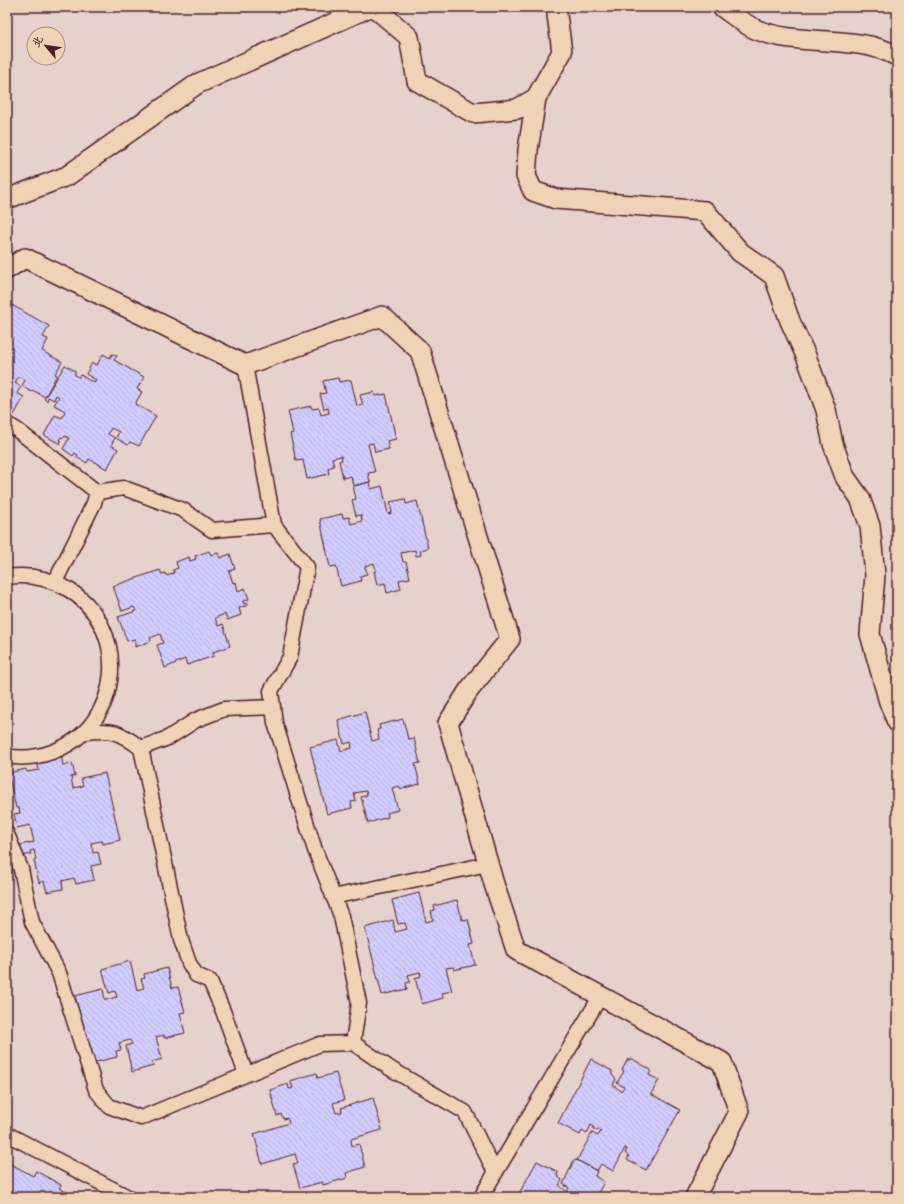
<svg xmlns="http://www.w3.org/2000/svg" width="904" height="1204" font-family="Pangolin,'LXGW WenKai TC',sans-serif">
<defs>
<pattern id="building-back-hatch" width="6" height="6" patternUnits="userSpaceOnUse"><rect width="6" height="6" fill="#d2ccfe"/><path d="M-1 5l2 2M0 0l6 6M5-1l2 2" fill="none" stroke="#b6afda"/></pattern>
</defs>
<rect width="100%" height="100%" fill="#e7d1cc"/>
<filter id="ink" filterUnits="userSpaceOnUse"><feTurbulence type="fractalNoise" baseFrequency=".025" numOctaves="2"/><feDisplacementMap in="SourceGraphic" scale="8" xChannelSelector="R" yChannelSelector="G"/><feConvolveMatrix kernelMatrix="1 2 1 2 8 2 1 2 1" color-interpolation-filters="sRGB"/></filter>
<g filter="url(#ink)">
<path fill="url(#building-back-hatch)" stroke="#4a1f2b" d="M10 304 49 326 43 337 48 339 42 351 62 362 55 374 57 375 45 397 32 390 31 392 22 386 25 380 18 377 15 383 21 387 17 393 24 397 14 415 10 414 9 416 7 415V310Z
M103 354 110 358 112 354 117 356 114 360 144 377 137 389 142 392 135 404 156 416 139 446 130 442 128 445 116 438 119 432 111 428 108 434 115 438 111 445 118 449 107 469 89 459 87 463 76 457 78 455 75 453 73 456 63 449 69 438 65 436 64 438 61 437 59 440 61 441 60 444 44 435 55 415 62 418 65 411 54 405 59 397 56 395 54 400 48 397 47 401 44 399 65 365 75 371V375L79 377 81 375 90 381 91 380 94 382 96 380 86 374 92 363 97 365Z
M338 378 339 382 351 380 357 406 363 405 360 395 374 392 375 396 386 394 396 439 387 441 389 449 375 452 373 443 368 444 375 472 368 473 370 482 353 486 351 476 343 478 339 461 342 460 341 456 332 458 334 466 328 468 329 474 307 479 303 460 296 461 290 434 293 433 288 411 311 406 312 409 319 408 321 415 329 413 328 408 324 409 320 394 326 393 323 381Z
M370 482 371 489 382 486 388 514 392 513 390 502 405 499 406 504 417 501 428 548 420 550 421 555 416 556 415 550 401 553 403 562H406L410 578 399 580 401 589 387 593 385 583 377 585 374 571H376L374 563 365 566 367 574 360 576 361 581 341 586 336 566 330 567 320 519 342 514 343 518 349 517 351 524 362 521 361 515 356 516 352 500 356 499 353 486Z
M209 551 211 555 218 553 220 558 230 554 235 569 229 571 233 583 236 582 238 591 245 588 249 599 243 601 244 604 248 603V605L239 608 241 615 227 620 225 614 215 618 218 626 223 624 230 646 213 652 214 656 187 665 185 659 165 668 157 645 163 643 160 634 150 638 151 641 135 647V639L127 641 118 617 136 611 134 607 122 611 113 586 160 570 162 574 165 573 167 576 174 573 173 570 178 568 176 562 189 557 190 561 196 559 195 556Z
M365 712 372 741 379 739 377 730 380 729 379 725 403 719 408 739 414 738 420 763 415 764 420 784 400 789 399 786 392 788 398 810 387 813 388 817 368 823 361 797 367 795 366 791 354 793 356 801 351 802 352 808 327 814 310 747 338 740 341 751 352 748 351 742 344 744 338 720Z
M61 754 63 766 72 763 75 776 71 777 73 788 83 786 81 778 105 773 120 840 103 844 102 841 91 843 93 853 98 852 101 864 91 866 94 880 76 884 74 878 62 881 63 889 47 892 44 881 39 883 34 860 36 859 34 850 30 851 31 854 23 856 20 845 34 842 30 825 17 828 14 814 20 813 19 808H16L8 773 26 769 27 772 39 770 37 762Z
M419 893 426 922 433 920 431 911 435 910 434 906 457 900 462 920 468 919 474 944 470 945 475 965 454 970V967L446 968 452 991 442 993 443 998 422 1004 415 978 421 976 420 972 408 975 410 982 406 983 407 989 382 995 365 928 393 920 395 932 407 929 405 923 398 924 392 900Z
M130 961 137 990 144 988 141 979 145 978 144 974 167 968 172 988 178 987 185 1012 180 1013 185 1033 164 1038V1035L156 1037 162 1059 152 1062 153 1066 132 1072 126 1046 132 1044 130 1040 119 1043 121 1050 116 1051 117 1057 92 1063 75 996 103 989 105 1000 117 997 115 991 109 993 102 969Z
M631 1058 651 1070 649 1075 659 1080 651 1094 680 1110 646 1170 627 1160 629 1156 625 1153 627 1149 625 1148 613 1171 601 1164 597 1171 577 1160 592 1133 598 1136 601 1131 597 1129 596 1131 593 1129 594 1127 591 1125 587 1134 582 1131 580 1135 558 1123 591 1059 612 1071V1075L616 1079 613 1085 621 1091 624 1087 617 1083 624 1071 622 1070 628 1059 630 1060Z
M317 1073 318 1078 336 1073 344 1100 333 1103 336 1113 342 1112 341 1108 373 1098 382 1130 351 1139 352 1146 359 1144 365 1167 346 1173 347 1178 323 1185 322 1182 300 1188 293 1164 298 1163 295 1154 262 1164 254 1134 289 1123 287 1118 283 1119 281 1114 277 1116 270 1090 288 1084 289 1089 293 1088 290 1081Z
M574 1160 576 1161 577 1160 597 1171 595 1176 604 1182 597 1195 601 1197H517L537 1161 558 1172 557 1176 562 1180 559 1185 567 1192 569 1188 563 1184Z
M11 1164 33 1176 36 1171 61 1185 59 1188 75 1197H9L7 1195V1171Z"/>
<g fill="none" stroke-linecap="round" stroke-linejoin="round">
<g stroke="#4a1f2b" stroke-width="17">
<path id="pedestrian" d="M245 365 274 525
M7 424 17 430 97 492
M7 577C27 574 48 578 66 588 132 626 124 726 52 752 38 757 22 759 7 756
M85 732C113 729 118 731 141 748L181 940 189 963 196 975 210 981 223 1011 246 1074
M141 748 168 738 196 720 224 709 273 707
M7 834 21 869 32 922 59 973 96 1090 109 1106 141 1118 320 1044 353 1043 359 1003 341 916 315 850 275 723 271 691 290 657 307 567 274 525 212 530 183 510 124 488 97 492 94 503 55 582
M333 897 488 864
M353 1043 391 1069 465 1112 495 1172
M7 1134 128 1197
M481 1197 600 997"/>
</g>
<g stroke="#4a1f2b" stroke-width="22">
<path id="minor" d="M374 7 409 37 417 81 473 113 517 109 536 98 562 52 556 7
M722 7C732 14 744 24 755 29 799 48 855 33 897 56
M536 98 528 150 526 176 533 191 556 199 705 211 740 252 774 276 790 321 806 356 826 410 833 444 845 477 860 498 870 526 875 575 870 634 889 702 897 722
M7 199 67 176 197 84 370 7
M7 269 25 258 245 365 382 316 420 351 510 639 469 690 448 723 494 884 516 950 722 1062 739 1112 695 1197"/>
</g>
<use href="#pedestrian" stroke="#f0d3b6" stroke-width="14"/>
<use href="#minor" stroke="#f0d3b6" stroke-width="19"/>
</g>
</g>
<rect width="904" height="1204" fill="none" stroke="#f0d3b6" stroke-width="24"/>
<rect x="12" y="12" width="880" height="1180" fill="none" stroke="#4a1f2b" stroke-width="1.5" filter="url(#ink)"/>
<g transform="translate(46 46) rotate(299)"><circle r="19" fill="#f0d3b6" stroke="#ae8b7e"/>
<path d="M0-3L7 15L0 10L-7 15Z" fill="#4a1f2b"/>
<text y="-6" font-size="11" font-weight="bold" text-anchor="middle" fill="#4a1f2b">北</text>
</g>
</svg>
